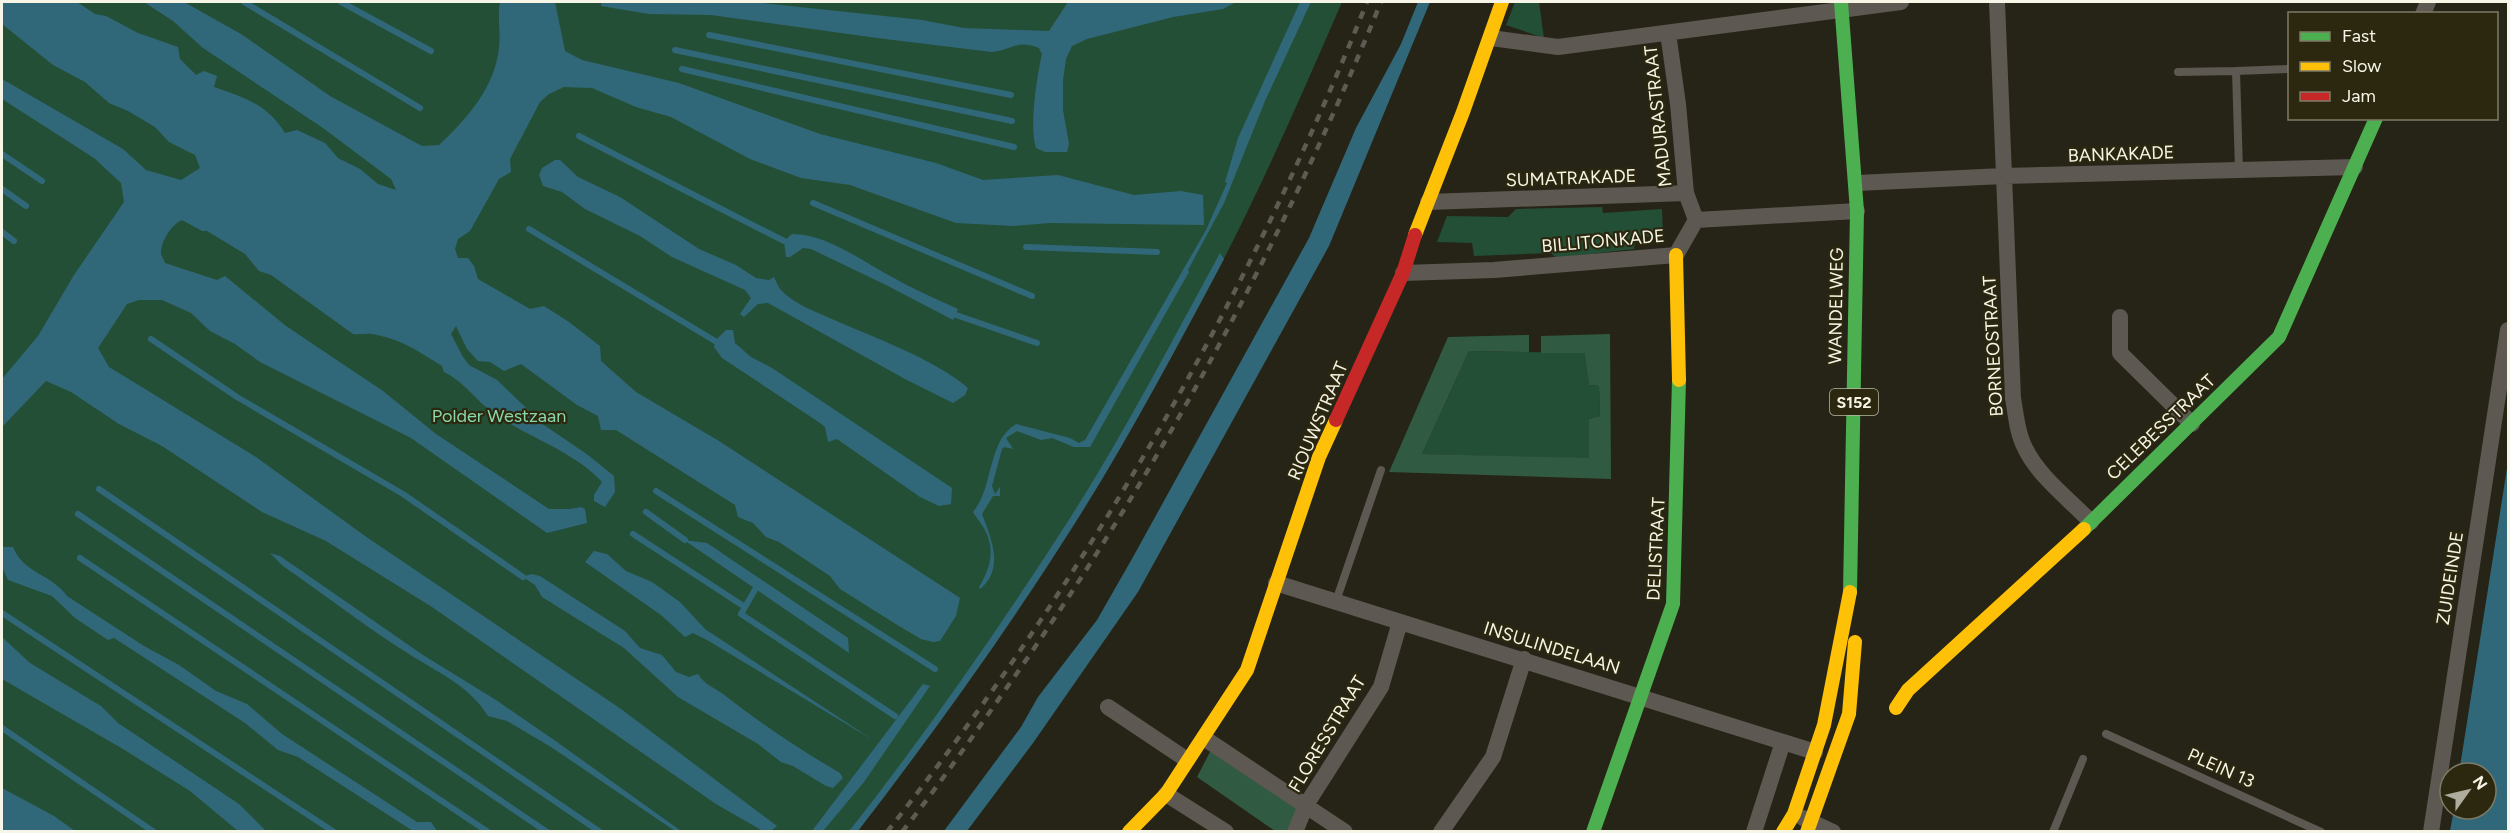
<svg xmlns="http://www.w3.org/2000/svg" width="2510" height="833" font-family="Figtree,sans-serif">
<rect width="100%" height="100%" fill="#262416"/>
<path fill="#244f37" d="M2 2H1342C1293 115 1244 227 1183 335L1223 260 1222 256 1122 437 1008 617 918 743 849 831 2 832Z
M1515 2H1539L1544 38 1506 25Z
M1602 207 1603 213 1662 209 1663 236 1636 237 1634 249 1556 258 1551 253 1474 256 1472 243 1437 242 1447 216 1508 217 1516 209Z
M1469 351 1586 353 1589 385 1599 386 1600 416 1589 419 1590 459 1422 454Z"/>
<path fill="#305b42" d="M1610 334 1611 479 1389 472 1448 337 1529 335V352L1469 351 1422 454 1589 458V419L1600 416 1599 386 1589 385 1585 353H1541V336Z
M1211 750 1300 806 1292 831H1275L1197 777Z"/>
<path fill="#316879" d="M2 2H77L95 14 106 16 138 33 178 47 180 59 196 75 204 71 217 76 214 87C245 98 267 104 285 133L297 130 325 143 338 158 360 169 378 184 396 190 391 179 323 128 203 48 173 21 144 2H184L241 34 330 96 422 146 439 145C467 119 495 87 499 48 501 32 497 17 500 2H555L565 51 582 60 679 83 820 134 936 163 983 180 1058 175 1134 195 1181 191 1203 195 1204 225 1050 223 1014 226 956 223 850 185 801 178 750 159 671 117 636 107 592 88 564 87 549 94 540 102 510 159 511 172 499 179 470 231 458 239 455 249 458 258H468L474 266 478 279 530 309 544 306 569 322 600 346 601 361 636 392 719 441 960 598 956 616 940 641 933 642 921 639 899 626 840 589 830 576 779 542 766 537 753 523 738 517 735 505 616 430H601L598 416 577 405 521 364 504 371 490 362 478 361 467 349 456 326 451 334 463 357 469 365 497 380 544 425 588 455 614 476 615 492 605 507 594 501V495L602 482C573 449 519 435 486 407 472 395 461 380 444 372L442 366C418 351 401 339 372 334 366 333 359 335 353 334L271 275 259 271 245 254 207 231H202L182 220C172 224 161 241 161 253 161 256 164 259 165 263L217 280 225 276 286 326 383 391 436 434 549 509H570L581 507 585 509 587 523 547 533 411 438 260 362 235 344 210 331 191 313 162 300H139L127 304 98 348 109 367 256 457 365 536 621 709 777 826 771 831H763L716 804 432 607 326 541 262 512 162 446 119 424 71 392 46 381 2 427V379L38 336 74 275 124 202 121 183 94 158 2 99V79L123 149 146 170 181 180 200 168 195 155 169 142 155 127 128 111 109 103 85 82 53 65 2 24Z
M602 2H752L922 20 964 28 1049 31 1068 2H1236L1223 9 1173 17 1087 39 1072 46 1066 59 1063 80V110L1069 144 1067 152H1045L1036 148C1029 127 1037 76 1042 54L1039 48C1016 39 1014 50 992 52L877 38 711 15 649 14 601 6Z
M1300 2H1311L1265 101 1224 203 1188 270 1189 272 1090 447H1074L1052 438 1041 440 1017 431 1006 438 1013 449 1004 447 1002 449 992 486 995 494 1000 487V496H993L982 514C991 538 1005 569 980 589L979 587C990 569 995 552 986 532 983 525 977 519 973 512 994 487 987 441 1016 424L1070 438 1079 443 1085 440 1206 230 1227 183 1225 182 1238 138Z
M1418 2H1430L1329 246 1138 592 1033 743 967 831H944L1021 727 1038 697 1097 620 1133 557 1309 238 1356 128 1401 44Z
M555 160H560L578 177 620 197 699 249 736 265 756 278 769 280 774 277C776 281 778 286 780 289 792 303 816 312 832 319 873 337 936 360 968 388L965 395 953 403 905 379 768 303 758 304 744 317 740 314 751 298 745 290 672 257 640 236 585 209 562 192 543 186 539 175 542 168Z
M792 234C827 234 862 261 892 277 913 289 936 299 958 309L953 320 888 286 811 249 803 248 790 257H786L784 241Z
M1220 253 1224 259C1177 347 1130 436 1077 520 1009 628 935 731 858 831H849C929 730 1002 624 1072 515 1126 430 1172 341 1220 253Z
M726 330H733L735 343 751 357 772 368 952 488 951 504 939 506 920 497 837 439 828 442 825 427 820 423 722 358 714 347 715 341Z
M2508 462V831H2450L2454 809H2486V773H2459Z
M684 540 707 543 848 638 849 653Z
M2 547H13C23 573 53 575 67 596L144 646 179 665 216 691 247 704 282 734 417 822H431L437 831H413L298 757 278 750 245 723 114 638 108 640 75 618 52 596 8 580 2 567Z
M594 551 607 554 626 571 652 582 680 602 705 629 873 740 707 640 693 633 685 637 661 615 585 562Z
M270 553 280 556 423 655 496 700 557 742 681 831H675L551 747 507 721 488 716C469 685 438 673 409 654 366 627 325 595 283 566Z
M531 574 540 576 625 631 640 648 662 655 676 672 689 677 698 674C704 684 713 687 723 694 760 723 799 749 840 773L843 778 833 788 826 786 793 766 781 762 758 744 678 697 624 648 542 597 535 585 523 577Z
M2 637 30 663 101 706 118 723 239 804 266 831H238L190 791 123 749 2 679Z
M923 684 930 686 864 782 823 831H812Z
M2 788 54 816 75 831H2Z"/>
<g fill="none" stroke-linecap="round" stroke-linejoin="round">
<path stroke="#316879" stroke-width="6" d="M244 2 420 108
M341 2 431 51
M709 35 1011 95
M675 50 1012 121
M682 69 1014 147
M579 136 784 241
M2 154 42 181
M2 189 26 206
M813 203 1032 296
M529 229 715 341
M2 232 14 241
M1026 247 1157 252
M956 315 1037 343
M151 339 237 397 403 494 523 577
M99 489 600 832
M656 491 935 669
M646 512 685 540
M78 514 547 832
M633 534 745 607
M80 558 488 832
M756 588 741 614 895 716
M2 613 334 832
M2 728 154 832"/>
<path stroke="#5e5852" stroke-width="8" d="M2236 71 2290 69
M2178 72 2236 71 2239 170
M1336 601 1381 470
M2106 734 2321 832
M2053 832 2083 759"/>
<path stroke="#5e5852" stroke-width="16" d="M1997 2 2013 398C2016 415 2017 433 2025 448 2039 477 2069 499 2091 522
M2423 14 2428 2
M1668 33 1678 104 1686 193 1696 220
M1491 38 1558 47 1901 2
M1857 183 2003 176 2355 167
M1428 202 1686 193
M1696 220 1857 211
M1403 273 1494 270 1676 255 1696 220
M2120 317V353L2192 424
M1276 583 1815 752
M1108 707 1187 760
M1204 738 1345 832
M1166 794 1226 832
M1803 818 1833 832
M1295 832 1306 805 1381 687 1400 622
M1441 832 1493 757 1524 659
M1754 832 1783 742
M2431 832 2508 330"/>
<path stroke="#4caf50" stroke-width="14" d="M1841 2 1857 211 1850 592
M2084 529 2279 337 2376 118
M1593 832 1673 604 1679 380"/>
<path stroke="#ffc107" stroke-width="14" d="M1415 235 1463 112 1502 2
M1676 255 1679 380
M1896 708 1908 690 2084 529
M1129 832 1166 794 1247 670 1319 457 1336 420
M1783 832 1794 814 1824 725 1850 592
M1807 832 1849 714 1855 642"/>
<path stroke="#c62828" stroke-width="14" d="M1336 420 1403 273 1415 235"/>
<path stroke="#5d5b52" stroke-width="4.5" stroke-dasharray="8 8" stroke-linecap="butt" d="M887 832C1085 580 1248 299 1367 2
M902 832C940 784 975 733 1010 683 1159 471 1283 242 1381 2"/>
</g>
<g text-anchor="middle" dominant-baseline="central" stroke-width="4.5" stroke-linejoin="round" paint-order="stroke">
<rect fill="#2c2810" stroke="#bab8a6" stroke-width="1.5" x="1830" y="389" width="48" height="26" rx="4.5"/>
<g font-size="16" font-weight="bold" fill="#f7f5e6">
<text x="1854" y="402">S152</text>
</g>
<g font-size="18" fill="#f7f5e6" stroke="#2c2810">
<text transform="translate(1658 116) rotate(-96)">MADURASTRAAT</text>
<text transform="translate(2121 154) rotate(-2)">BANKAKADE</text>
<text transform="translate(1571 178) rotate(-2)">SUMATRAKADE</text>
<text transform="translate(1603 241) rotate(-5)">BILLITONKADE</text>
<text transform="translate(1836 306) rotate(-89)">WANDELWEG</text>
<text transform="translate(1993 346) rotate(-93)">BORNEOSTRAAT</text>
<text transform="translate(1318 421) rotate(-67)">RIOUWSTRAAT</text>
<text transform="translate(2161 427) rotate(-44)">CELEBESSTRAAT</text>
<text transform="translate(1656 549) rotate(-87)">DELISTRAAT</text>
<text transform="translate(2450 578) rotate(-81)">ZUIDEINDE</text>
<text transform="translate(1552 648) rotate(17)">INSULINDELAAN</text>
<text transform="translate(1327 734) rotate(-59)">FLORESSTRAAT</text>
<text transform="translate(2221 768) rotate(24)">PLEIN 13</text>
</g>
<g font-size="18" fill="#89d8ab" stroke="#2c2810">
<text x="499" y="416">Polder Westzaan</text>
</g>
</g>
<rect width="2510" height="833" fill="none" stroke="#f7f5e6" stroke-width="6"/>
<rect x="2288" y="12" width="210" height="108" fill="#2c2810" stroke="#7d7a66" stroke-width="1.5"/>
<rect x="2300" y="32" width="30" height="9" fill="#4caf50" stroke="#7d7a66" stroke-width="1.5"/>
<text x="2342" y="42" font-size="18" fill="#f7f5e6">Fast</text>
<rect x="2300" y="62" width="30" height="9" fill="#ffc107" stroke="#7d7a66" stroke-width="1.5"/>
<text x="2342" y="72" font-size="18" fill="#f7f5e6">Slow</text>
<rect x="2300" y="92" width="30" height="9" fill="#c62828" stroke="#7d7a66" stroke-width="1.5"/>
<text x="2342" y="102" font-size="18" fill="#f7f5e6">Jam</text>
<g transform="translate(2468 791) rotate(56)"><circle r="28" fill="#2c2810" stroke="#7d7a66" stroke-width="1.5"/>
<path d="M0-4.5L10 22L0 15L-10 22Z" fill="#aeac9d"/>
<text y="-9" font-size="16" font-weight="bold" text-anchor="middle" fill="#f7f5e6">N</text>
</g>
</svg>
